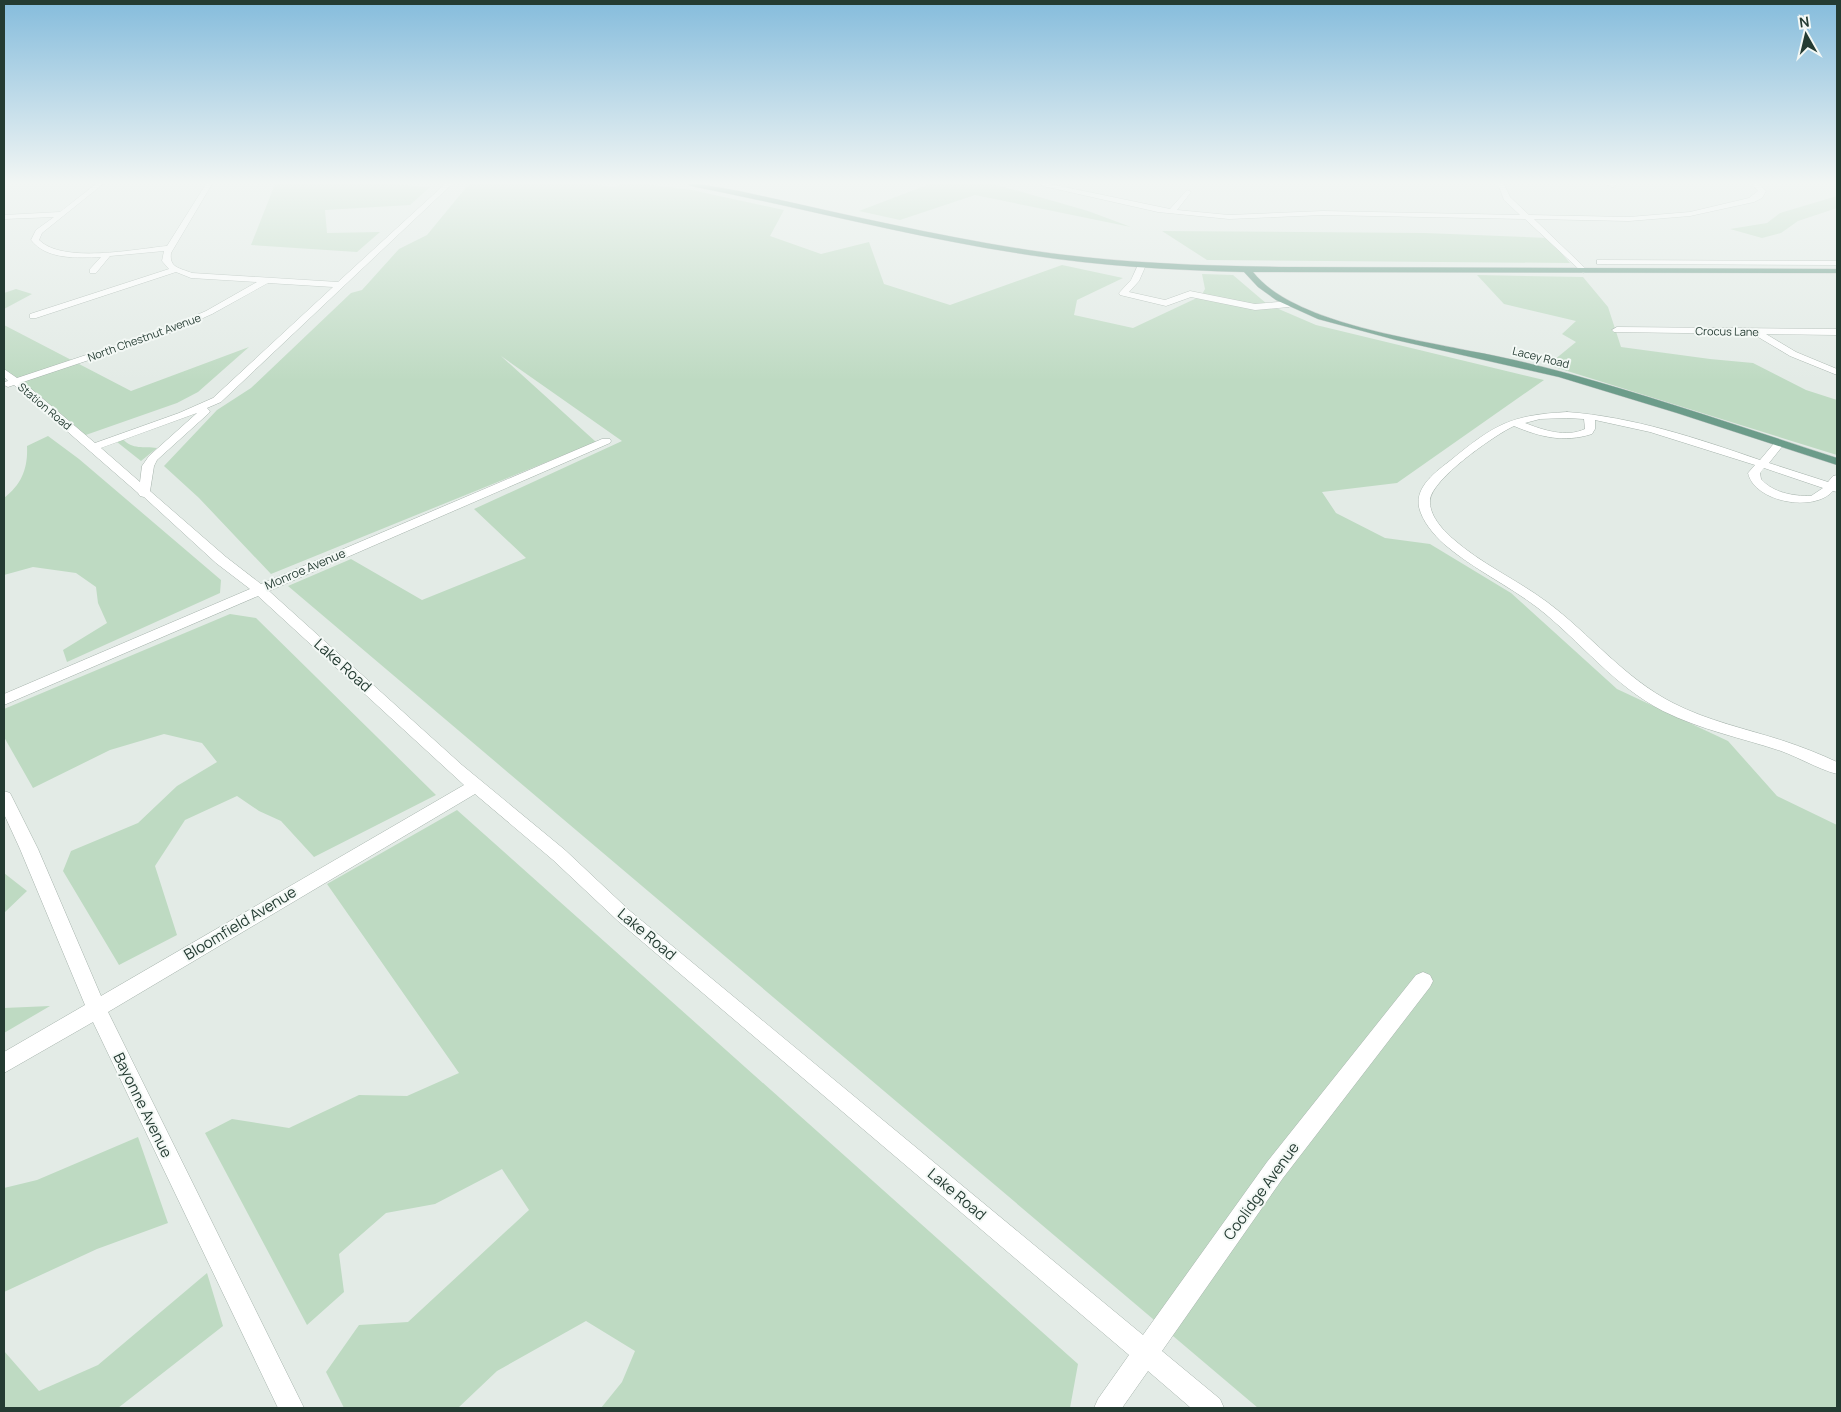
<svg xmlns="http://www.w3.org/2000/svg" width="1841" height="1412" font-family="Manrope,sans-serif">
<rect width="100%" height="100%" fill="#e3ebe6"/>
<path fill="#bedac2" d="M275 184H389L430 187 410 205 325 210 327 233 380 232 357 252 251 245Z
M469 184H592L614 187 621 184H645L692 190 784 210 770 236 821 254 869 242 884 284 950 305 1062 265 1123 278 1077 300 1074 315 1133 328 1201 296 1205 289 1202 274 1233 275 1267 304 1316 325 1544 380 1397 483 1322 492 1336 513 1385 538 1430 544 1511 593 1617 689 1728 741 1777 796 1837 825V1408H1258L288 586 351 559 422 600 526 558 474 509 622 441 501 356 596 442 271 574 199 498 164 466 217 410 251 388 351 293 362 290 399 249 427 235Z
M926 184H994L1088 211 1131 227 975 195 900 220 859 211 927 185Z
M1837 196V208L1798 221 1781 233 1762 238 1730 229 1767 223 1780 213Z
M1162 231 1425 233 1548 238 1570 263 1207 260Z
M1477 275 1583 277 1608 307 1621 347 1710 359 1753 363 1806 390 1837 400V455L1548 365 1576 342 1562 334 1576 321 1504 304Z
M16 289 32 294 4 309V293Z
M4 325 131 391 249 347 198 392 177 403 80 437 4 373Z
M48 436 79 459 221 580 220 593 67 662 63 650 107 623 98 603 96 587 76 573 33 567 4 575V498C22 484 28 468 27 446Z
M123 439C132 450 144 446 157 448L141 461 117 442Z
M230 614 256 618 436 795 314 857 281 821 259 811 237 796 185 820 155 866 177 935 119 965 63 871 71 851 138 823 177 786 217 762 202 743 164 734 110 750 33 788 4 737V709Z
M457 810 1078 1364 1070 1408H601L622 1382 635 1351 586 1321 497 1371 458 1408H344L326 1372 359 1325 408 1322 529 1210 502 1169 435 1204 386 1213 339 1254 344 1292 307 1325 205 1133 232 1119 289 1128 359 1095 407 1096 459 1073 327 884Z
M4 873 27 891 4 913Z
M50 1006 4 1033V1008Z
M138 1137 168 1223 97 1249 4 1292V1188L37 1180Z
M207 1273 223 1326 118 1408H4V1351L39 1391 98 1365Z"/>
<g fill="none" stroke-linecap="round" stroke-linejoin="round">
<g stroke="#a6b3ac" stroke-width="1">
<path id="minor" d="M96 184H103L42 233 39 240C63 264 135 249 167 246L206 184H212L171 253C169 268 180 268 192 273L338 282 445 184H452L221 402 207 408 210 411 209 413 157 460 154 466 150 491 226 557 261 584 602 439H610L611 441 610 443 269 591 462 765 565 850 630 911 1143 1335 1267 1162 1416 975 1423 972 1430 975 1433 981 1430 987 1283 1178 1162 1351 1220 1399 1224 1408H1191L1148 1371 1122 1408H1094L1098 1399 1129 1355 618 921 553 860 475 794 108 1012 304 1408H278L93 1022 4 1073V1052L85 1005 20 849 4 814V791L10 793 38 849 101 996 464 785 258 596 4 705V694L250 589 216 563 144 497 140 496 138 493 14 385 8 387 4 385V382L8 381 4 377V369L17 378 164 329 206 311 257 282 191 278 176 272 36 318H30V314L169 269 162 261 164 251 110 256 96 273H90V269L101 257C77 258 47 260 31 240L36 230 54 217 4 219V215L60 212ZM268 283 333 287 213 398 179 413 95 443 23 382 170 333 212 314ZM197 413 149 456 142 466 140 482 101 448Z
M1040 184H1050L1170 209 1187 190 1191 192 1177 210 1229 215 1323 211 1520 215 1504 200 1498 184H1504L1510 197 1529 215 1629 217 1690 212 1749 198 1758 191 1752 184H1759L1766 191 1762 198 1754 202 1690 216 1629 221 1534 219 1586 269 1587 271 1583 273 1525 219 1323 215 1229 219 1158 212 1043 186Z
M1605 184H1616V185L1613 187Z
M1597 260 1837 261V265L1600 264H1597Z
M1139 263 1146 265 1139 281 1129 292 1165 300 1190 291 1255 304 1289 301 1293 304 1289 307 1255 310 1191 297 1166 306 1120 295 1119 293 1131 280Z
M1617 327 1837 329V335L1766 334 1796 352 1837 369V375L1790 356 1753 334 1614 332 1612 330Z
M1567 412C1634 417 1696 438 1760 460L1776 441 1780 440 1785 443 1769 463 1828 482 1833 476 1837 475V492L1833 491C1814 513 1754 502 1748 473L1755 465 1650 432 1595 420V429L1592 434C1564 443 1540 437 1514 426L1510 428C1491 438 1432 479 1430 500 1429 515 1442 529 1452 538 1481 564 1516 579 1547 602 1590 634 1624 678 1673 703 1708 721 1747 729 1784 741 1802 747 1820 754 1837 762V774C1818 769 1800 758 1781 751 1742 738 1701 730 1663 711 1614 686 1580 641 1538 608 1508 585 1473 569 1444 544 1434 535 1422 521 1419 507 1415 486 1437 471 1451 460 1494 425 1510 415 1567 412ZM1567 418 1584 419 1585 429C1566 438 1543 430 1525 423L1540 419ZM1764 468 1823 488 1811 496C1793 496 1773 493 1761 479L1760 473Z"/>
</g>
<g stroke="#c2c8c6" stroke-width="1">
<path id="major" d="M688 184H699L739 191C835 212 931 235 1028 250 1114 263 1201 266 1288 267L1837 269V273L1253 272C1292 322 1410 338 1470 351 1504 357 1537 365 1570 374 1660 399 1748 429 1837 458V465L1677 413 1559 377 1396 340 1318 319 1276 300 1258 287 1244 272C1172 270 1100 266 1029 255 915 238 804 208 691 186Z"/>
</g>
<use href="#minor" fill="#fff" fill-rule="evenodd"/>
<use href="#major" fill="#6c9c8a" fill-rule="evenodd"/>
</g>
<linearGradient id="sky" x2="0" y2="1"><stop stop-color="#85bcdc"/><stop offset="0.48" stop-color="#f2f6f4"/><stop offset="1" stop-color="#f2f6f4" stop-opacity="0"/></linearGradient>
<rect width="1841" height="381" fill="url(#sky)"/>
<g text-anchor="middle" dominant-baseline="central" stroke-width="4" stroke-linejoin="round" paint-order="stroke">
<g font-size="11" fill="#243b32" stroke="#f3f8f5">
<text transform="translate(1727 331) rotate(1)">Crocus Lane</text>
<text transform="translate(144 337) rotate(-20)">North Chestnut Avenue</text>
<text transform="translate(1541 357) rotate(14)">Lacey Road</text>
<text transform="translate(45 406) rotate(40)">Station Road</text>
</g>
<g font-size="12" fill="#243b32" stroke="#f3f8f5">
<text transform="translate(305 569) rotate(-23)">Monroe Avenue</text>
</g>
<g font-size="15" fill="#243b32" stroke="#f3f8f5">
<text transform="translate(343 665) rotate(42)">Lake Road</text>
<text transform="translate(240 923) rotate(-31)">Bloomfield Avenue</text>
<text transform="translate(647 934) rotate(40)">Lake Road</text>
<text transform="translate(143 1105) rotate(64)">Bayonne Avenue</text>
<text transform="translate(1261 1191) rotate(-54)">Coolidge Avenue</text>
<text transform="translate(957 1194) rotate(40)">Lake Road</text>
</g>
</g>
<rect width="1841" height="1412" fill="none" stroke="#243b32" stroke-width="10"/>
<g transform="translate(1806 35) rotate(352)" stroke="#f3f8f5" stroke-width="4" paint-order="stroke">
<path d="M0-4L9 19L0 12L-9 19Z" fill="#243b32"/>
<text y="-8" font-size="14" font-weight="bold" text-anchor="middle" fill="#243b32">N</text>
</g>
</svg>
